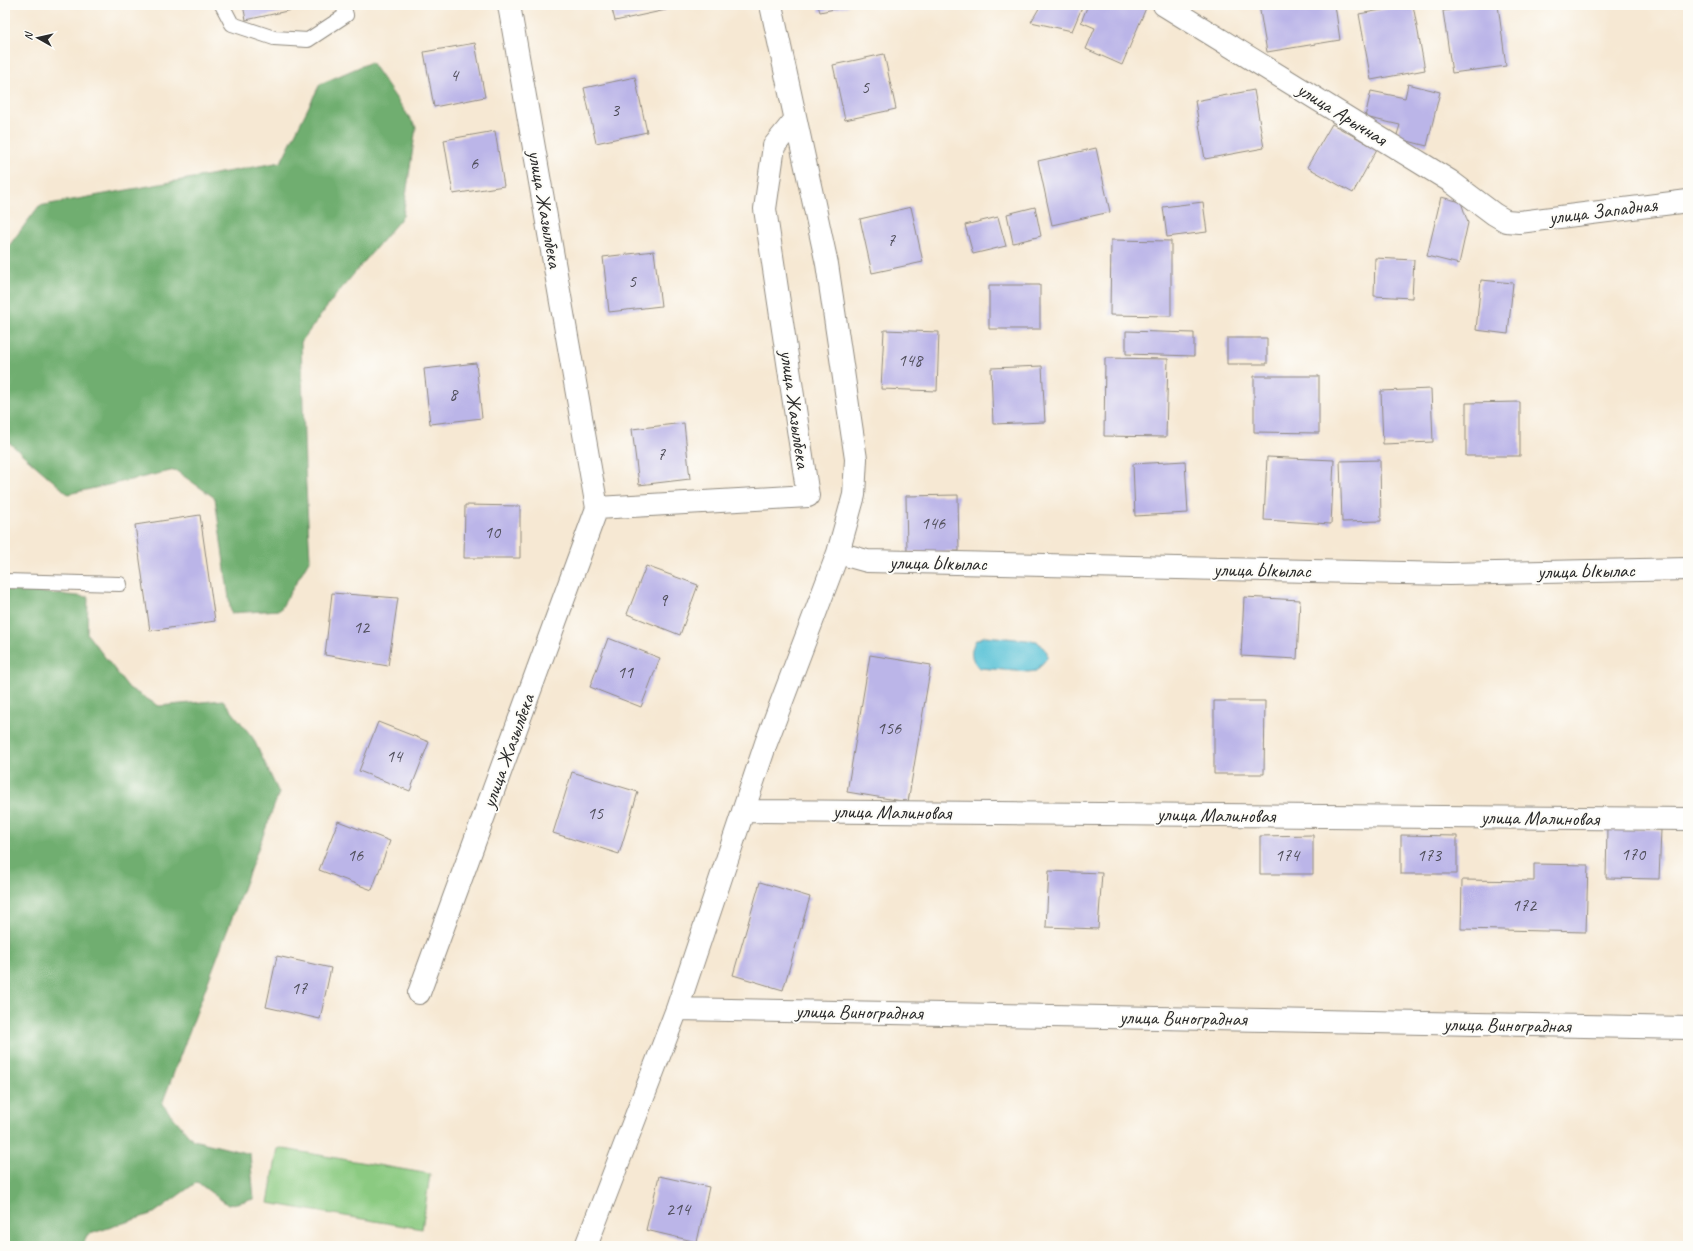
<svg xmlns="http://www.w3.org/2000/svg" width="1693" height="1251" font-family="Caveat,sans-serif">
<rect width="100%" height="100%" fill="#fdfcf7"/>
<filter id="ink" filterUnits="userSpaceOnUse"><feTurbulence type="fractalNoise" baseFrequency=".025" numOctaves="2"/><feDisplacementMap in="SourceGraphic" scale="8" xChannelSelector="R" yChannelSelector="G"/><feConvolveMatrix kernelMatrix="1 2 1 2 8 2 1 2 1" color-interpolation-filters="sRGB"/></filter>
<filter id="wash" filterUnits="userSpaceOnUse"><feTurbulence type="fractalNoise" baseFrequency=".012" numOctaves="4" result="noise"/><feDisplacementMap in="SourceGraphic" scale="16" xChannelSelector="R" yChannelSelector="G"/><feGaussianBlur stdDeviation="0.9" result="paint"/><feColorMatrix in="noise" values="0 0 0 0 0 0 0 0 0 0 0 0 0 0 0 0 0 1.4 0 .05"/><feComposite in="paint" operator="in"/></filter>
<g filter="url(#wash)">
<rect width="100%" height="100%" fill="#f6e8d3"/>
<path fill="#8bca81" stroke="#5b7a56" d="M278 1148 430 1174 422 1229 268 1203Z"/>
<path fill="#70ae6f" stroke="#4e6c4d" d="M371 62 416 127 403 216 336 295 301 342 305 468 310 559 280 610 231 613 215 498 175 470 68 494 5 439V251L39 206 281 162 320 84Z
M5 589 88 597 87 634 129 688 159 706 223 700 253 738 279 793 162 1104 193 1140 250 1154 254 1199 228 1205 197 1182 154 1213 87 1235 82 1246H5Z"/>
<path fill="#5ac2d7" stroke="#427681" d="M985 636 1037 641 1047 652V658L1036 671 1028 672 979 668C970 658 970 653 975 641Z"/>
<g id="blocks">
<path fill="#bbb5e8" d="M243 5H310V6L246 20Z
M611 5H665L666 10 615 21Z
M818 5H848L849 6 820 12Z
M1041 5H1083L1072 31 1031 22Z
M1088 5H1140L1146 8 1122 65 1086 49 1095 28 1081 22Z
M1259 5H1335L1340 40 1267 52Z
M1409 5H1413L1425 70 1371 80 1359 14Z
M1483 5H1498L1506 66 1452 73 1443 11Z
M475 43 485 97 434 107 424 52Z
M884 54 896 109 845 120 833 65Z
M635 77 647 132 596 143 584 88Z
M1408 84 1440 92 1427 146 1396 138 1400 125 1365 117 1371 91 1405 98Z
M1254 90 1264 148 1205 159 1195 101Z
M1332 124 1377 149 1353 193 1307 167Z
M495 131 504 186 453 194 444 140Z
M1096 148 1110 212 1052 225 1038 161Z
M1441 197 1461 202 1468 223 1459 264 1427 256Z
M1203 202 1207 232 1167 237 1163 207Z
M911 207 923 262 872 273 860 219Z
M1035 207 1041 236 1013 243 1007 214Z
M998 217 1006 246 973 254 965 225Z
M1111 240 1171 241V316L1110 315Z
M654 251 661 306 609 312 603 257Z
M1375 258 1414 260 1412 298 1374 296Z
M1481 280 1513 283 1508 334 1476 330Z
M989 285H1040V329H989Z
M884 330 939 332 937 391 881 389Z
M1126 331 1194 333V356L1126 354Z
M1227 338H1267V364H1227Z
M1105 358 1168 359 1166 437 1104 436Z
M476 363 482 418 430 424 424 369Z
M1042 366 1045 422 993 424 991 368Z
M1254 376H1319V433L1254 432Z
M1431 389 1433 442 1383 444 1381 391Z
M1520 402V456H1466V403Z
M684 423 690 479 639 485 632 429Z
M1267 457 1334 460 1331 524 1264 520Z
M1380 460 1381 521 1342 522 1340 461Z
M1185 461 1188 513 1135 516 1133 464Z
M958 495 959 551 907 552 906 496Z
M465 505 520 506V558H464Z
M200 515 215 621 150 631 135 525Z
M646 566 698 585 680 635 627 614Z
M332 593 398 598 388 666 325 655Z
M1244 597 1300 600 1297 659 1241 656Z
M608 638 660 658 641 707 590 687Z
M870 655 931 665 908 802 847 792Z
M1214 701H1265L1264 774H1214Z
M378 722 429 742 410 791 359 771Z
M572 772 638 792 619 854 553 833Z
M338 821 390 841 372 890 319 870Z
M1607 828 1661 830 1659 879 1606 878Z
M1313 835V874H1260V836Z
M1401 835 1457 836V874H1401Z
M1534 864 1588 865 1586 932 1461 929 1462 880 1534 881Z
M1049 871 1102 873 1098 929 1046 927Z
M760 882 810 897 783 990 733 975Z
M277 956 331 968 320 1019 266 1007Z
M659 1176 709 1187 697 1242 646 1230Z"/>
</g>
</g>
<g filter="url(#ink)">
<use href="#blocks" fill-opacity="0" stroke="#908a7f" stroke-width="1"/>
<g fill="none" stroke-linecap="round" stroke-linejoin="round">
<g stroke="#908a7f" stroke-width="16">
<path id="lane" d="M222 5 232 24 274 38 308 40 346 15 343 5
M5 581 120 584"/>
</g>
<g stroke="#908a7f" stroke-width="24">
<path id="street" d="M1164 5 1450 181 1494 214 1506 221 1519 222 1688 201
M597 508 808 496 765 209 774 146 795 120
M838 553 867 561 1449 574 1688 569
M743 811 1688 819
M419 993 597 508 509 5
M677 1009 1688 1028
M586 1246 677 1009 766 743 838 553 854 495 856 459 827 264 771 5"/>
</g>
<use href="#lane" stroke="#fff" stroke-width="14"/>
<use href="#street" stroke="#fff" stroke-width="22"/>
</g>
</g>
<g text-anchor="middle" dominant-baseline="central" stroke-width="4" stroke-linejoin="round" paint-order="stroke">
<g font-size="18" fill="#4f4e5a">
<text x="454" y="75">4</text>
<text x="865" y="87">5</text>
<text x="615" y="110">3</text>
<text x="474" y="163">6</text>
<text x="891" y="240">7</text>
<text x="632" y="281">5</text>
<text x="910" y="360">148</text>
<text x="453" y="394">8</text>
<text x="661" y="454">7</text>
<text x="933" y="523">146</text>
<text x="492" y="532">10</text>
<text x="663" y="600">9</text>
<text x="361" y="627">12</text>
<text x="625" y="672">11</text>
<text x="889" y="728">156</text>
<text x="394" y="756">14</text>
<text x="595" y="813">15</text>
<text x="1633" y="854">170</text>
<text x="355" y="855">16</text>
<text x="1287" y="855">174</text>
<text x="1429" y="855">173</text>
<text x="1524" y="905">172</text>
<text x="299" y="988">17</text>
<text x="678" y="1209">214</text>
</g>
<g font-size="20" fill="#2b2b2b" stroke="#fdfcf7">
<text transform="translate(1342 114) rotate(32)">улица Арычная</text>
<text transform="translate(545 209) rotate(80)">улица Жазылбека</text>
<text transform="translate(1603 211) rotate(-7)">улица Западная</text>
<text transform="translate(795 409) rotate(82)">улица Жазылбека</text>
<text transform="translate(938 563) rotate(1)">улица Ыкылас</text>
<text transform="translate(1262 570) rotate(1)">улица Ыкылас</text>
<text transform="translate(1586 571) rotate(-1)">улица Ыкылас</text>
<text transform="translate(508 751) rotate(-70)">улица Жазылбека</text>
<text transform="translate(892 812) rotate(1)">улица Малиновая</text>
<text transform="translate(1216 815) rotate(1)">улица Малиновая</text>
<text transform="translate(1540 818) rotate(1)">улица Малиновая</text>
<text transform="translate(859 1012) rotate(1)">улица Виноградная</text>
<text transform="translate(1183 1018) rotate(1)">улица Виноградная</text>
<text transform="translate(1507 1025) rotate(1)">улица Виноградная</text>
</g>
</g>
<rect width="1693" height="1251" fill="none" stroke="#fdfcf7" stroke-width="20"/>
<g transform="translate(38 38) rotate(278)" stroke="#fdfcf7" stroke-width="3" paint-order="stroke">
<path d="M0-3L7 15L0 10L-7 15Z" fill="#2b2b2b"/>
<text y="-6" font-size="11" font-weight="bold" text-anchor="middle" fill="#2b2b2b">N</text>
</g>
</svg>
